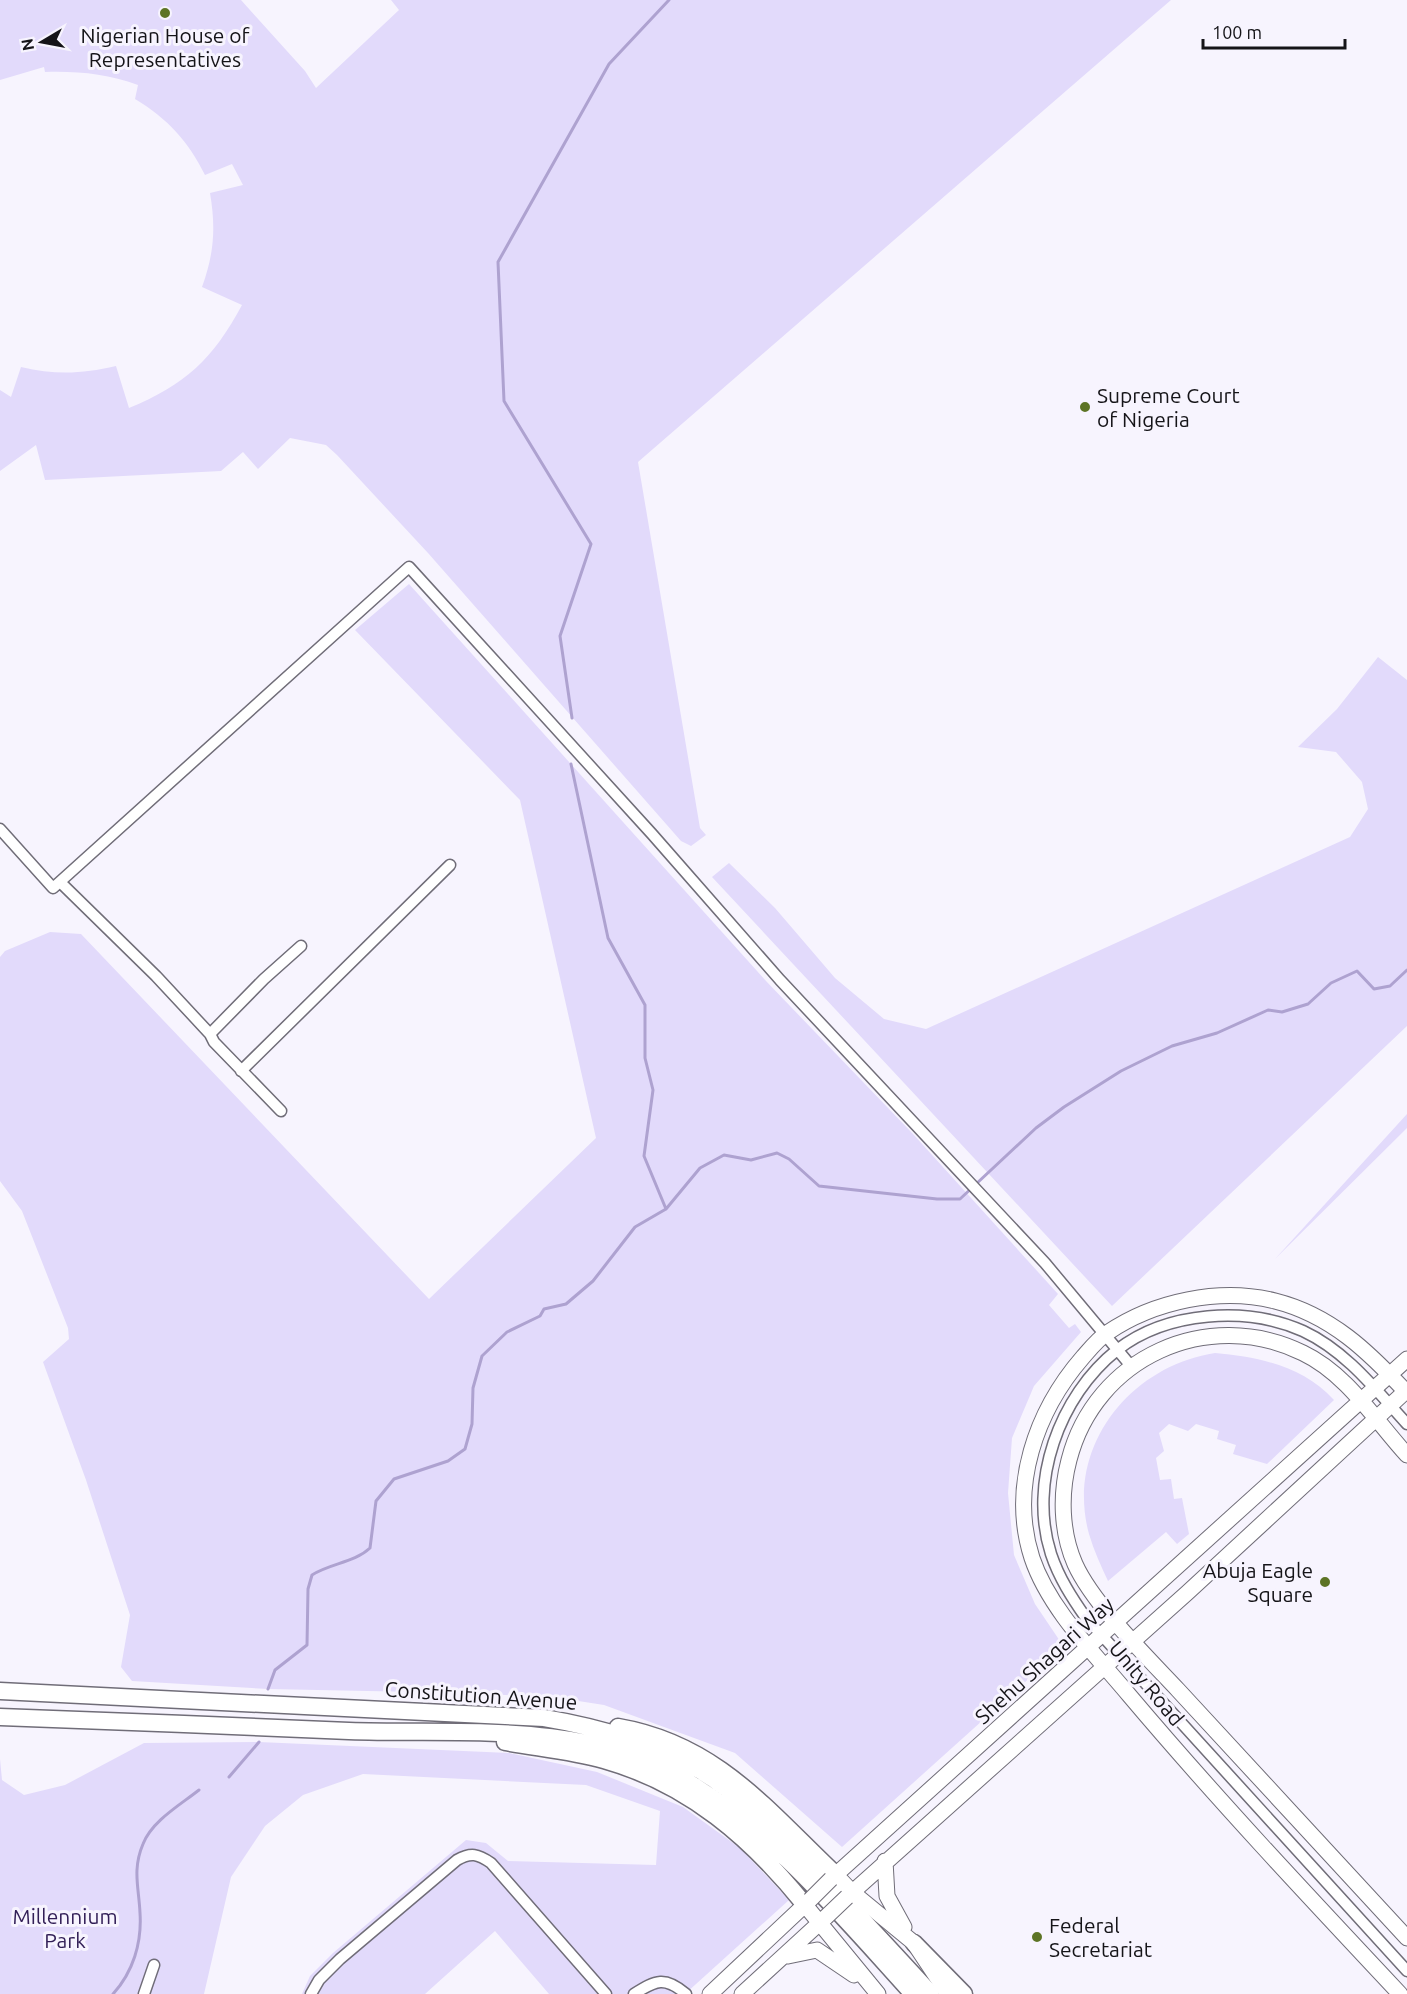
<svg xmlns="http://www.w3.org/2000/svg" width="1407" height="1994" font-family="Ubuntu,sans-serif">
<rect width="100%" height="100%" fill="#f7f4fe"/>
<path fill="#e2dafb" d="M0 0H241L305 71 316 88 399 10 391 0H1171L638 462 700 828 706 835 691 846 681 841 428 553 337 455 326 445 290 438 258 469 243 452 221 471 45 480 36 445 0 471V390L11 397 21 367C55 375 82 374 116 366L129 408C185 385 213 359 242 305L202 287C214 254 216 228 210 193L243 185 232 164 205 175C188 141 168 119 135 99L138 85C107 74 79 71 45 72L44 67 0 80Z
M409 584 766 981 913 1134 1058 1294 1049 1305 1069 1328 1075 1324 1081 1332 1034 1386 1012 1438 1008 1493 1014 1555 1035 1604 1064 1647 842 1847 735 1753 604 1705 559 1698 467 1693 268 1689 132 1681 121 1667 130 1615 86 1480 43 1362 69 1339 68 1328 22 1211 0 1181V957L5 951 50 932 81 934 429 1299 596 1138 520 800 355 630Z
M1378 657 1407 680V1026L1112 1306 712 877 729 863 775 908 835 978 884 1019 926 1029 1350 837 1368 809 1362 782 1336 752 1298 747 1337 709Z
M1407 1114V1128L1275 1259Z
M1215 1353C1259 1357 1303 1366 1334 1400L1267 1464 1233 1454 1236 1445 1217 1439 1219 1431 1196 1424 1188 1431 1169 1424 1159 1433 1164 1451 1156 1458 1160 1480 1171 1479 1174 1499 1182 1498 1189 1534 1177 1544 1166 1532 1108 1581C1101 1566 1094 1551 1089 1534 1065 1447 1130 1366 1215 1353Z
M259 1742 509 1753 597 1772 683 1807 740 1848 789 1900 685 1994H549L495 1931 425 1994H302L310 1976 333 1953 466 1840 486 1843 508 1861 656 1865 660 1811 586 1785 363 1774 303 1795 265 1826 231 1877 204 1994H0V1759L2 1780 24 1795 65 1785 144 1743Z"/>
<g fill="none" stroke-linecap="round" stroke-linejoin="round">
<path stroke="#aea2d0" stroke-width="3" d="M572 718 560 636 591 544 504 401 498 262 609 64 669 0
M571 764 608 938 645 1005V1058L653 1090 644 1156 666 1209
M268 1689 275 1670 307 1645 308 1589 312 1575C331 1563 354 1563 370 1548L376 1501 394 1479 448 1461 465 1449 472 1424 473 1388 482 1356 507 1332 540 1316 544 1309 566 1304 593 1281 635 1227 666 1209 700 1168 724 1155 751 1160 777 1153 789 1159 819 1186 937 1199H960L1036 1128 1064 1107 1121 1071 1172 1046 1217 1033 1268 1010 1282 1012 1308 1004 1331 983 1357 971 1374 989 1390 986 1407 970
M229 1777 259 1742
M113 1994C133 1972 142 1943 140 1913 139 1888 132 1870 143 1844 152 1821 180 1805 199 1790"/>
<g stroke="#706d78" stroke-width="13">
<path id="street" d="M0 829 53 888 409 567 652 834 780 980 1045 1263 1131 1366
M60 882 156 976 210 1034 214 1042 281 1111
M210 1034 264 979 301 946
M241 1071 450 865
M1407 1424C1376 1390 1346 1351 1303 1331 1247 1306 1167 1311 1117 1350 1059 1396 1028 1483 1051 1554 1059 1578 1072 1598 1086 1618L1407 1971
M144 1994 154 1965
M311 1994 319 1980 340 1959 457 1860C471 1852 478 1854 491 1863L606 1994
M634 1994C656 1980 665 1976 686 1994"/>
</g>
<g stroke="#706d78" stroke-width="17">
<path id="secondary" d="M1407 1455C1375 1420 1347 1374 1303 1353 1207 1306 1095 1358 1069 1460 1060 1494 1061 1532 1075 1564 1093 1604 1147 1657 1178 1690 1254 1773 1331 1855 1407 1938
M885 1861 887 1896 904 1927
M836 1875 852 1892 914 1943 948 1994
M831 1879 1407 1359
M847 1897 1187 1593 1407 1390
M805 1905 878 1994
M788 1956 817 1950 854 1975
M710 1994 810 1900
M742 1994 826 1917
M1400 1994C1308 1896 1216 1798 1129 1695 1095 1654 1049 1609 1032 1558 1009 1487 1036 1411 1083 1357 1090 1349 1098 1339 1107 1333 1154 1301 1220 1287 1275 1301 1331 1315 1369 1352 1407 1393"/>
</g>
<g stroke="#706d78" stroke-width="19">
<path id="primary" d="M0 1691 544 1718C598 1727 652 1742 699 1770 740 1794 773 1828 806 1861 849 1905 890 1949 931 1994
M0 1717C116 1721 233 1726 349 1731 458 1735 576 1720 676 1775 769 1827 842 1916 913 1994
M618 1727C717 1744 768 1811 836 1875
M505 1742C538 1748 572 1751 604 1760 689 1784 751 1838 805 1905
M914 1943 964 1994"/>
</g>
<use href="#street" stroke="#fff" stroke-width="10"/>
<use href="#secondary" stroke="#fff" stroke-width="15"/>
<use href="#primary" stroke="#fff" stroke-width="16"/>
<g stroke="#706d78" stroke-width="17" stroke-linecap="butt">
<path id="secondary-bridge" d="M810 1900 831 1879
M826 1917 847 1897"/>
</g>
<use href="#secondary-bridge" stroke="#fff" stroke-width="15"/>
</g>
<g fill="#5d7425" stroke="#f7f4fe" stroke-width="2">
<circle cx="165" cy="13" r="6"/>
<circle cx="1085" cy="407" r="6"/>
<circle cx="1325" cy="1582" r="6"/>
<circle cx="1037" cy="1937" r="6"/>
</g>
<g text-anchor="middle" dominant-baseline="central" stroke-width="6" stroke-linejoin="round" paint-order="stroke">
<g font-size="21" fill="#151418" stroke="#f7f4fe" text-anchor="start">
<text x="165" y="35" text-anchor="middle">Nigerian House of<tspan x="165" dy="24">Representatives</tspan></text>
<text x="1097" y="395">Supreme Court<tspan x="1097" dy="24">of Nigeria</tspan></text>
<text x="1313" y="1570" text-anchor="end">Abuja Eagle<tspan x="1313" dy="24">Square</tspan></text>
<text x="1049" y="1925">Federal<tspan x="1049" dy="24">Secretariat</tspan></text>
</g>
<g font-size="21" fill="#151418" stroke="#f7f4fe">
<text transform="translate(1044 1660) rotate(-42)">Shehu Shagari Way</text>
<text transform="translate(1147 1683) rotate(50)">Unity Road</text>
<text transform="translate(481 1695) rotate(4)">Constitution Avenue</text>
</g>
<g font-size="21" fill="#321f57" stroke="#f7f4fe">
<text x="65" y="1916">Millennium<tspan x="65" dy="24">Park</tspan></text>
</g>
</g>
<g transform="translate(42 42) rotate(260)" stroke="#f7f4fe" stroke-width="4.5" paint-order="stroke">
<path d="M0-4.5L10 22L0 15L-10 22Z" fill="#151418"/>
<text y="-9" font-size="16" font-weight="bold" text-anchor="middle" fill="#151418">N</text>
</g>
<path d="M1203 39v9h142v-9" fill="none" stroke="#151418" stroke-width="3"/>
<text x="1212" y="39" font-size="18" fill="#151418" stroke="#f7f4fe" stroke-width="4.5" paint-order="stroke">100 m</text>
</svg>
